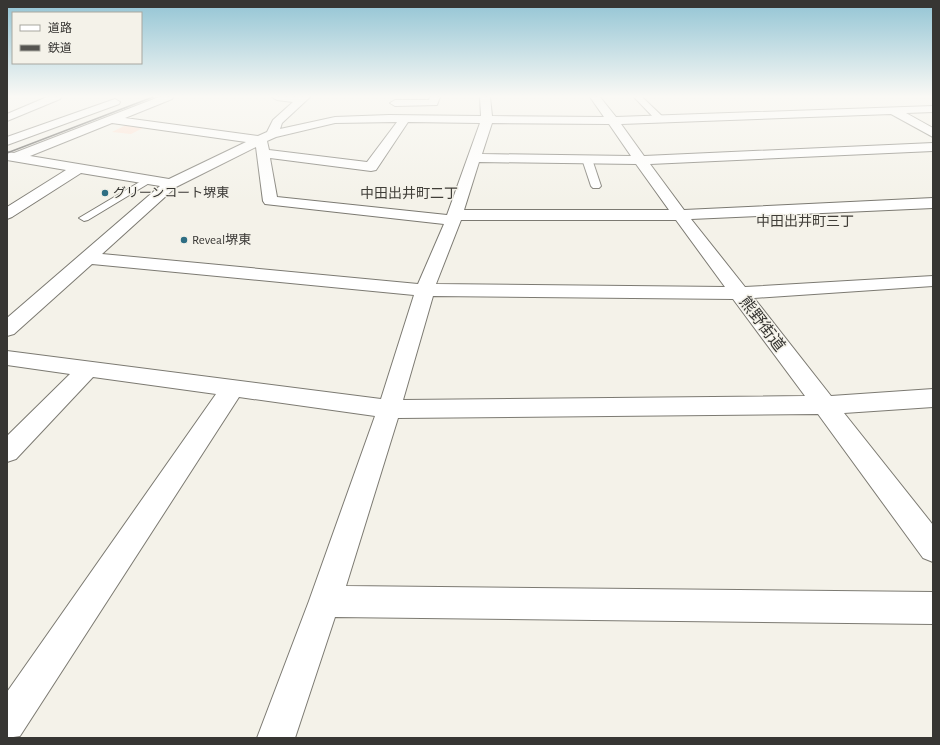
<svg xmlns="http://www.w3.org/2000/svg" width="940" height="745" font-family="'Alegreya Sans','Noto Sans JP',sans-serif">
<rect width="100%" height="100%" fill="#f4f2e9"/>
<path fill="#feddcd" d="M126 125 143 128 131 134 112 132Z"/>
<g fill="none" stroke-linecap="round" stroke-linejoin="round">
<g stroke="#7c7a72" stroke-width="2">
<path id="lane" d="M634 97H642L663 117V121H657Z
M587 156 592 159 601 186 599 188H593L591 186 582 159Z
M148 177 153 180 151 182 88 220 84 221 79 218Z"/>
</g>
<g stroke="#7c7a72" stroke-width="2">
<path id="street" d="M47 97H61L60 99 7 121V114Z
M159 97H173L172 99 125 118 258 136 267 132 273 120 293 102 277 100 272 97H310L282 123 280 129 335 117 389 115 481 116 480 97H490L492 116 604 117 590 97H600L616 117 933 106V112L906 113 933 128V137L891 114 621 124 644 156 933 143V151L650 164 684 210 933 198V208L691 219 745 287 933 276V286L754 298 831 396 933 389V407L844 413 933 525V562L923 558 818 414 398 418 346 586 933 592V624L335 617 295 738H257L309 601 375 416 239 397 20 736 7 738V692L216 394 93 377 16 459 7 462V436L70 374 7 365V351L381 399 414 295 92 264 14 334 7 336V318L160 186 81 173 12 217 7 219V207L66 170 7 160V152L14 153ZM397 122 367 162 269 150 267 141 276 137 335 123ZM408 122 480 123 447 215 277 197 270 158 371 171 376 170ZM112 123 246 142 169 179 30 156ZM492 123 609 124 631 156 482 154ZM256 147 263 201 265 204 444 224 418 284 102 254 176 187ZM479 162 636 164 669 210H464ZM461 220H676L725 287 436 284ZM433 296 733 299 805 396 403 400Z
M430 97H440L437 105 395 106 390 103 395 100H429Z
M115 99 120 102 119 104 7 145V137Z"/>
</g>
<use href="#lane" fill="#fff" fill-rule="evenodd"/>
<use href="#street" fill="#fff" fill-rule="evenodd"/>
<path stroke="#555450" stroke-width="1.5" d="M7 153 153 97"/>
</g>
<linearGradient id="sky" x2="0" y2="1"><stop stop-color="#92c4d4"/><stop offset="0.48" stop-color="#faf9f5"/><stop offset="1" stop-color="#faf9f5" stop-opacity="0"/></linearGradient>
<rect width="940" height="201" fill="url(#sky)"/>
<g fill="#2e6e83" stroke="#f4f2e9" stroke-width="1.5">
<circle cx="105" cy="193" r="4"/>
<circle cx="184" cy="240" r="4"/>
</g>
<g text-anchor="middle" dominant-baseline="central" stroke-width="3" stroke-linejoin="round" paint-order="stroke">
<g font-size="13" fill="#373633" stroke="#f4f2e9" text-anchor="start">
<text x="113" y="193">グリーンコート堺東</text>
<text x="192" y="240">Reveal堺東</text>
</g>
<g font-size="14" fill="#403e38" stroke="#f4f2e9">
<text x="409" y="194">中田出井町二丁</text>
<text x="805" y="222">中田出井町三丁</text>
</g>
<g font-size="16" fill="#373633" stroke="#f4f2e9">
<text transform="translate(762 324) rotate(53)">熊野街道</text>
</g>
</g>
<rect width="940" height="745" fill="none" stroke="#373633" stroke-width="16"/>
<rect x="12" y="12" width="130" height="52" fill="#f4f2e9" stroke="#a8a7a0"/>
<rect x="20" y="25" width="20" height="6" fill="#ffffff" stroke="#a8a7a0"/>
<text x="48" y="32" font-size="12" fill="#373633">道路</text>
<rect x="20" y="45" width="20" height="6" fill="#555450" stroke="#a8a7a0"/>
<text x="48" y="52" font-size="12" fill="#373633">鉄道</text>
</svg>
